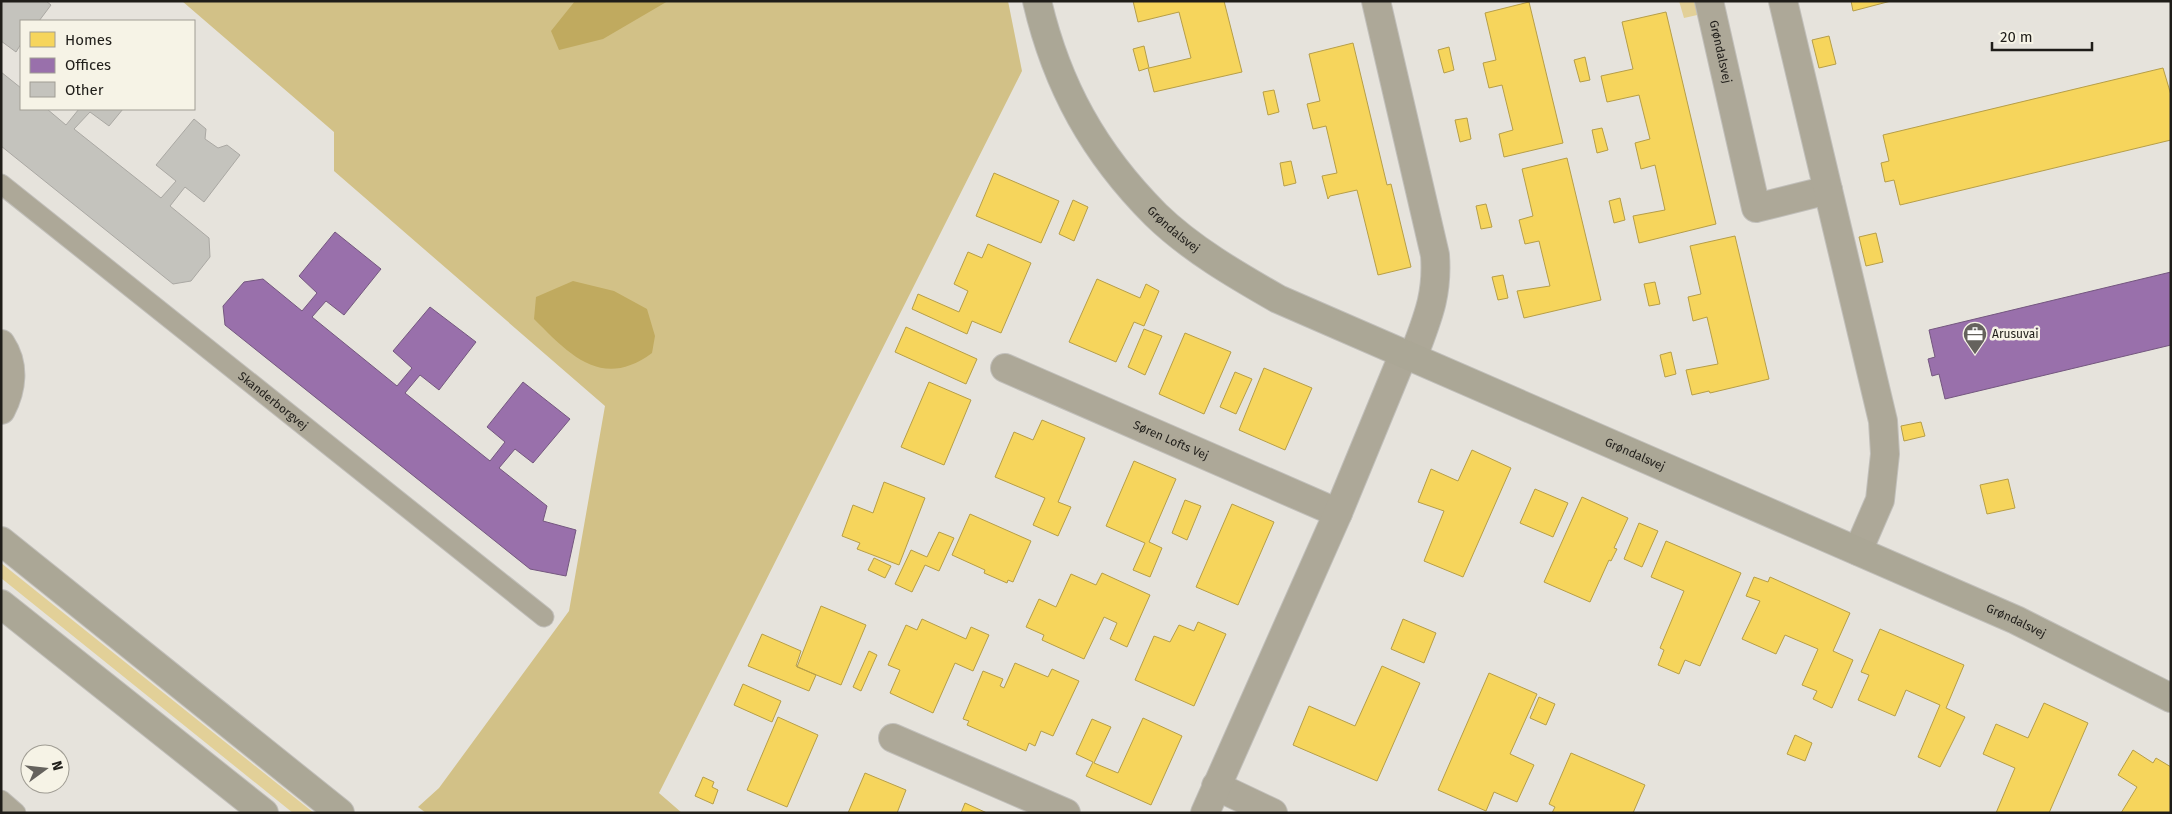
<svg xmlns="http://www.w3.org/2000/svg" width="2172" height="814" font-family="'Fira Sans',sans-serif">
<rect width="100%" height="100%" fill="#e6e3dc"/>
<path fill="#e2d098" d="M1679 1H1704L1706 13 1684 18Z
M1 563 314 813H293L1 578Z"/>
<path fill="#d2c187" d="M182 1H1008L1022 71 659 793 682 813H426L418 807 439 788 569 611 605 406 334 171V132Z"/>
<path fill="#c0aa5f" d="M575 1H668L603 39 559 50 551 31Z
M573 281 614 291 647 309 655 336 652 353C602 390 570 355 534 319L536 297Z"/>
<path fill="#f6d55c" stroke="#b69e48" d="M1133 1H1224L1242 72 1154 92 1148 68 1139 71 1133 49 1144 46 1149 68 1191 58 1179 12 1138 22Z
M1851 1H1891L1853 11Z
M1529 2 1563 143 1504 157 1499 134 1513 130 1502 85 1489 88 1483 63 1496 60 1485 13Z
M1666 12 1716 224 1639 243 1633 216 1665 210 1655 165 1641 169 1635 143 1650 139 1639 95 1607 102 1601 76 1633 69 1622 22Z
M1829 36 1836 64 1819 68 1812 40Z
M1353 43 1387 185 1391 184 1411 267 1378 275 1357 190 1330 196 1328 199 1322 176 1337 173 1326 126 1313 129 1307 104 1320 101 1309 54Z
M1449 47 1454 70 1444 73 1438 50Z
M1585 57 1590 80 1580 82 1574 60Z
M2163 68 2171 95V140L1900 205 1894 180 1885 182 1881 163 1889 161 1883 135Z
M1274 90 1279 112 1268 115 1263 92Z
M1467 118 1471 139 1460 142 1455 120Z
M1602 128 1608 150 1597 153 1592 130Z
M1567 158 1601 300 1524 318 1517 291 1550 286 1539 241 1525 244 1519 220 1533 216 1522 169Z
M1291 161 1296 183 1284 186 1280 163Z
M994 173 1059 201 1041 243 976 216Z
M1620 198 1625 220 1614 223 1609 201Z
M1073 200 1088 207 1074 241 1059 234Z
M1486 204 1492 227 1481 229 1476 206Z
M1876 233 1883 262 1866 266 1859 237Z
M1735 236 1769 379 1710 393 1709 391 1692 395 1686 370 1718 364 1707 317 1693 321 1688 297 1701 294 1690 246Z
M988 244 1031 263 1001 333 972 321 967 334 912 309 918 294 959 312 968 291 954 284 968 252 982 258Z
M1503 275 1508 298 1498 300 1492 277Z
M1097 279 1140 298 1146 284 1159 291 1144 326 1134 322 1116 362 1069 342Z
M1655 282 1660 304 1649 306 1644 284Z
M906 327 977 359 966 384 895 352Z
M1144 329 1162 336 1145 375 1128 367Z
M1185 333 1231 352 1204 414 1159 394Z
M1671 352 1676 374 1665 377 1660 355Z
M1264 368 1312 388 1285 450 1239 430Z
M1235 372 1252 379 1236 414 1220 407Z
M929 382 971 400 944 465 901 447Z
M1042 420 1085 438 1058 502 1071 507 1058 536 1033 525 1045 498 995 477 1014 432 1033 440Z
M1921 422 1925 436 1904 441 1901 426Z
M1472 450 1511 468 1463 577 1424 561 1444 511 1418 502 1431 469 1458 481Z
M1134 461 1176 479 1149 542 1162 548 1150 577 1133 570 1145 543 1106 526Z
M2008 479 2015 508 1987 514 1980 485Z
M884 482 925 498 899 565 857 549 860 543 842 536 853 505 873 513Z
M1535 489 1568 503 1553 537 1520 523Z
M1582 497 1628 518 1614 548 1617 549 1611 561 1609 560 1590 602 1544 582Z
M1185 500 1201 506 1187 540 1172 533Z
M1232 504 1274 522 1238 605 1196 587Z
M970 514 1031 541 1013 582 1008 580 1007 583 984 573 985 570 952 555Z
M1639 523 1658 531 1642 567 1624 559Z
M939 532 954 538 939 571 925 565 912 592 895 584 911 550 927 557Z
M1666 541 1741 573 1700 666 1685 660 1679 674 1658 665 1664 650 1660 648 1684 591 1651 577Z
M874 558 891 566 885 578 868 570Z
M1102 573 1150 595 1127 647 1110 639 1117 623 1104 617 1084 659 1042 640 1044 635 1026 627 1039 599 1056 607 1071 574 1096 585Z
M1754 577 1768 582 1770 577 1850 613 1833 651 1853 660 1832 708 1813 699 1817 691 1802 685 1818 649 1785 635 1776 654 1742 639 1760 601 1746 596Z
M821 606 866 625 841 685 797 667Z
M922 619 966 639 971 627 989 635 973 671 955 663 933 713 890 693 900 670 888 665 906 625 917 630Z
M1403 619 1436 633 1424 663 1391 649Z
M1198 622 1226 634 1194 706 1135 680 1154 636 1170 642 1179 625 1194 631Z
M1880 629 1964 665 1946 708 1965 717 1940 767 1918 757 1940 705 1906 690 1895 716 1858 700 1869 675 1861 672Z
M762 634 801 651 796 666 816 675 809 691 748 666Z
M869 651 877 655 861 691 853 687Z
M1015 663 1048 677 1052 669 1079 681 1053 736 1041 731 1035 746 1029 743 1026 751 967 725 969 721 963 719 983 671 1003 679 1000 686 1004 688Z
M1382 666 1420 683 1377 781 1293 745 1309 706 1355 726Z
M1489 673 1537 694 1510 754 1534 765 1517 802 1494 792 1486 811 1438 790Z
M743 684 781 701 772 722 734 705Z
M1539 697 1555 704 1546 725 1530 718Z
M2044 703 2088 723 2049 813H1996L2015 768 1983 754 1996 724 2028 738Z
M778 717 818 735 787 807 747 790Z
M1143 718 1182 736 1151 805 1086 776 1093 762 1076 754 1092 719 1111 727 1094 763 1118 773Z
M1795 735 1812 743 1805 761 1787 754Z
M2133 750 2153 763 2156 758 2171 767V813H2121L2137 787 2118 775Z
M1571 753 1645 785 1633 813H1552L1555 807 1549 804Z
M865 773 906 790 897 813H848Z
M703 777 714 782 712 787 718 790 713 804 695 796Z
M965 803 987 813H961Z"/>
<path fill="#9970ab" stroke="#74577f" d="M335 232 381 269 344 315 326 301 312 317 397 386 412 368 393 351 430 307 476 342 439 390 420 375 405 393 490 461 505 442 487 427 523 382 570 419 533 463 515 449 499 468 547 506 543 521 576 530 566 576 530 569 225 325 223 306 244 282 263 279 302 311 317 293 299 276Z
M2171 272V345L1945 399 1939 374 1932 376 1928 359 1935 357 1929 330Z"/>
<path fill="#c4c3bd" stroke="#aaa8a3" d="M1 1H46L51 5 39 21H21V44L16 52 1 41Z
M1 72 21 88V109H47L66 125 79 109H123L109 126 90 112 74 129 161 198 176 181 156 165 194 119 206 129 205 139 218 148 227 145 240 155 204 202 185 187 170 206 209 238 210 257 191 281 173 284 1 146Z"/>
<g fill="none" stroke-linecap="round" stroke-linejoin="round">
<g stroke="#c1bfba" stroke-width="21">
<g id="lane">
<path id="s1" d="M1 184 544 617"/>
<path d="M1 800 16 813"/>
</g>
</g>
<g stroke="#c1bfba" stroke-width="30">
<g id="street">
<path d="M1376 1 1435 255C1438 296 1427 319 1413 357"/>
<path id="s2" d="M1709 1 1756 208 1828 190"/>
<path d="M1783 1 1883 421 1885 454 1880 500 1858 551"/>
<path d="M1 344C15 365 12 389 1 410"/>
<path id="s3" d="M1005 368 1338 513"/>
<path d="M893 738 1066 813"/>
<path d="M1216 786 1273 813"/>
<path d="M1205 813 1338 513 1404 353"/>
</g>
</g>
<g stroke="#c1bfba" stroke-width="30">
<g id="secondary">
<path id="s4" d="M1037 1C1057 86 1094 153 1156 215 1191 249 1236 275 1278 299L2016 620 2171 698"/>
<path d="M1 541 340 813"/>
<path d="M1 604 264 813"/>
</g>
</g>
<use href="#lane" stroke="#ada898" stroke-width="19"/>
<use href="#street" stroke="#ada898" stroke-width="28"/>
<use href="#secondary" stroke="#aba796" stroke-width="28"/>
</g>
<defs>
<g id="office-pin" transform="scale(1.25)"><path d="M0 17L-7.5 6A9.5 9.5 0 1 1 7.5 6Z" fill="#65625d" stroke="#f6f3e6"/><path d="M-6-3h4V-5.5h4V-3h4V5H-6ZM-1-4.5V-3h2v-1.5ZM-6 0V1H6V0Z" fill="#fff"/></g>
</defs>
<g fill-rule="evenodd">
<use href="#office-pin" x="1975" y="334"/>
</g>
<g text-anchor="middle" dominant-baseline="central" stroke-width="5" stroke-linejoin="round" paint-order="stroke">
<g font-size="12" fill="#1f1d19" stroke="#f6f3e6">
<text stroke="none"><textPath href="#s2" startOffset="52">Grøndalsvej</textPath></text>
<text stroke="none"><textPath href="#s4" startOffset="271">Grøndalsvej</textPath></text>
<text stroke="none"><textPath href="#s1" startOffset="348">Skanderborgvej</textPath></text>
<text stroke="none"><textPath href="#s3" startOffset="181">Søren Lofts Vej</textPath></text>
<text stroke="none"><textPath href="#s4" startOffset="786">Grøndalsvej</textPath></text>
<text stroke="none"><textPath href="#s4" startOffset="1202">Grøndalsvej</textPath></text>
</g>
<g font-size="12" fill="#1f1d19" stroke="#f6f3e6" text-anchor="start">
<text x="1992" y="334">Arusuvai</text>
</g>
</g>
<rect width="2172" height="814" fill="none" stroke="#1f1d19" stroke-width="5"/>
<rect x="20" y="20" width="175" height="90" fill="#f6f3e6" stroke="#a09d94"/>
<rect x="30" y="32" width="25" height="15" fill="#f6d55c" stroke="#a09d94"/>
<text x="65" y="45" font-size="15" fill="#1f1d19">Homes</text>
<rect x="30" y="58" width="25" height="15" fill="#9970ab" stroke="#a09d94"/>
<text x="65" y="70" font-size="15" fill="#1f1d19">Offices</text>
<rect x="30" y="82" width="25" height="15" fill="#c4c3bd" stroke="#a09d94"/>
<text x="65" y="95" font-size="15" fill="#1f1d19">Other</text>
<g transform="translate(45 769) rotate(75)"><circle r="24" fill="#f6f3e6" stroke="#a09d94"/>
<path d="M0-4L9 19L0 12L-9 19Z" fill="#65625d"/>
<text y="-8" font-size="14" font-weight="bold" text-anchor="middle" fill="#1f1d19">N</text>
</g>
<path d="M1992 42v8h100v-8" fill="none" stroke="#1f1d19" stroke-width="2.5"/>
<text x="2000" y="42" font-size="15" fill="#1f1d19" stroke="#f6f3e6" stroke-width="4" paint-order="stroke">20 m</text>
</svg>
